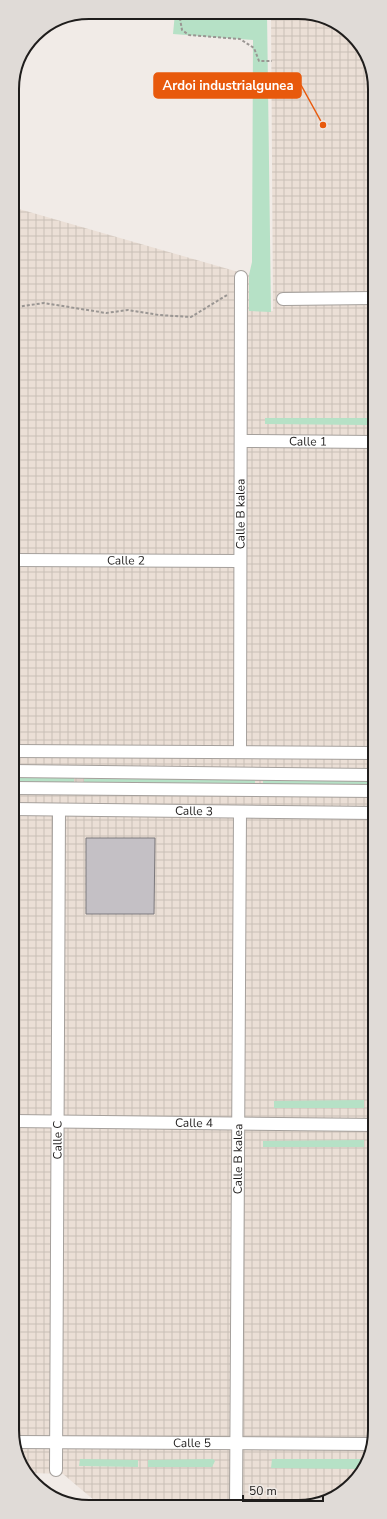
<svg xmlns="http://www.w3.org/2000/svg" width="387" height="1519" font-family="'Nunito Sans',sans-serif">
<defs>
<pattern id="industrial-grid" width="8" height="8" patternUnits="userSpaceOnUse"><rect width="8" height="8" fill="#ebdfd6"/><path d="M0 4h8M4 0v8" fill="none" stroke="#c9bfb7"/></pattern>
</defs>
<rect width="100%" height="100%" fill="#f1ebe7"/>
<path fill="url(#industrial-grid)" d="M271 13 313 14 353 35 374 79 375 1435 356 1481 308 1506H101L63 1474 29 1473 13 1440 12 207 249 275V311H273Z"/>
<path fill="#b6e1c6" d="M175 13H267L271 312 249 311V275L252 262 253 40 173 34Z
M265 418H367V425L265 424Z
M12 778H74V784H12Z
M84 778 255 780V785L84 784Z
M263 780 370 781V785H263Z
M364 1100V1108H274V1101Z
M364 1140V1147H263V1141Z
M80 1459 138 1460V1467L79 1466Z
M213 1459 215 1461 212 1467H148V1460Z
M272 1459H365V1460L361 1468 359 1469 271 1468Z"/>
<path fill="#c4c0c5" stroke="#7b787c" d="M86 838H155L154 914H86Z"/>
<g fill="none" stroke-linecap="round" stroke-linejoin="round">
<g stroke="#a5a09c" stroke-width="14">
<g id="minor">
<path d="M283 299 374 298"/>
<path id="s1" d="M241 441 374 442"/>
<path id="s2" d="M12 560 240 561"/>
<path d="M12 751 375 753"/>
<path id="s3" d="M240 751 241 277"/>
<path d="M12 771 375 775"/>
<path d="M12 788 375 791"/>
<path id="s4" d="M12 809 375 813"/>
<path id="s5" d="M13 1121 375 1125"/>
<path id="s6" d="M14 1442 371 1444"/>
<path id="s7" d="M56 1470 59 810"/>
<path id="s8" d="M236 1506 240 812"/>
</g>
</g>
<path stroke="#9a9693" stroke-width="2" stroke-dasharray="3 2" stroke-linecap="butt" d="M179 13 182 30 189 35 240 39 254 48 259 61H272
M12 306 17 307 44 303 106 313 128 310 159 315 191 317 227 295"/>
<use href="#minor" stroke="#fff" stroke-width="12"/>
</g>
<g text-anchor="middle" dominant-baseline="central" stroke-width="4" stroke-linejoin="round" paint-order="stroke">
<g font-size="12" fill="#1f1d1c" stroke="#f1ebe7">
<text stroke="none"><textPath href="#s1" startOffset="67">Calle 1</textPath></text>
<text stroke="none"><textPath href="#s3" startOffset="237">Calle B kalea</textPath></text>
<text stroke="none"><textPath href="#s2" startOffset="114">Calle 2</textPath></text>
<text stroke="none"><textPath href="#s4" startOffset="182">Calle 3</textPath></text>
<text stroke="none"><textPath href="#s5" startOffset="181">Calle 4</textPath></text>
<text stroke="none"><textPath href="#s7" startOffset="330">Calle C</textPath></text>
<text stroke="none"><textPath href="#s8" startOffset="347">Calle B kalea</textPath></text>
<text stroke="none"><textPath href="#s6" startOffset="178">Calle 5</textPath></text>
</g>
</g>
<path d="M0 0H387V1519H0ZM89 19H298A70 70 0 0 1 368 89V1430A70 70 0 0 1 298 1500H89A70 70 0 0 1 19 1430V89A70 70 0 0 1 89 19Z" fill="#e0dbd7" fill-rule="evenodd"/>
<path fill="none" stroke="#1f1d1c" stroke-width="2" d="M89 19H298A70 70 0 0 1 368 89V1430A70 70 0 0 1 298 1500H89A70 70 0 0 1 19 1430V89A70 70 0 0 1 89 19Z"/>
<path fill="none" stroke="#e8590c" stroke-width="1.5" d="M323 125L301 85"/>
<circle fill="#e8590c" stroke="#f1ebe7" stroke-width="1.5" cx="323" cy="125" r="4"/>
<rect fill="#e8590c" stroke="#e8590c" stroke-width="1.5" x="154" y="73" width="147" height="25" rx="4"/>
<g font-size="13" text-anchor="middle" font-weight="bold" fill="#fff">
<text x="228" y="90">Ardoi industrialgunea</text>
</g>
<path d="M243 1495v6h80v-6" fill="none" stroke="#1f1d1c" stroke-width="2"/>
<text x="249" y="1495" font-size="12" fill="#1f1d1c" stroke="#f1ebe7" stroke-width="3" paint-order="stroke">50 m</text>
</svg>
